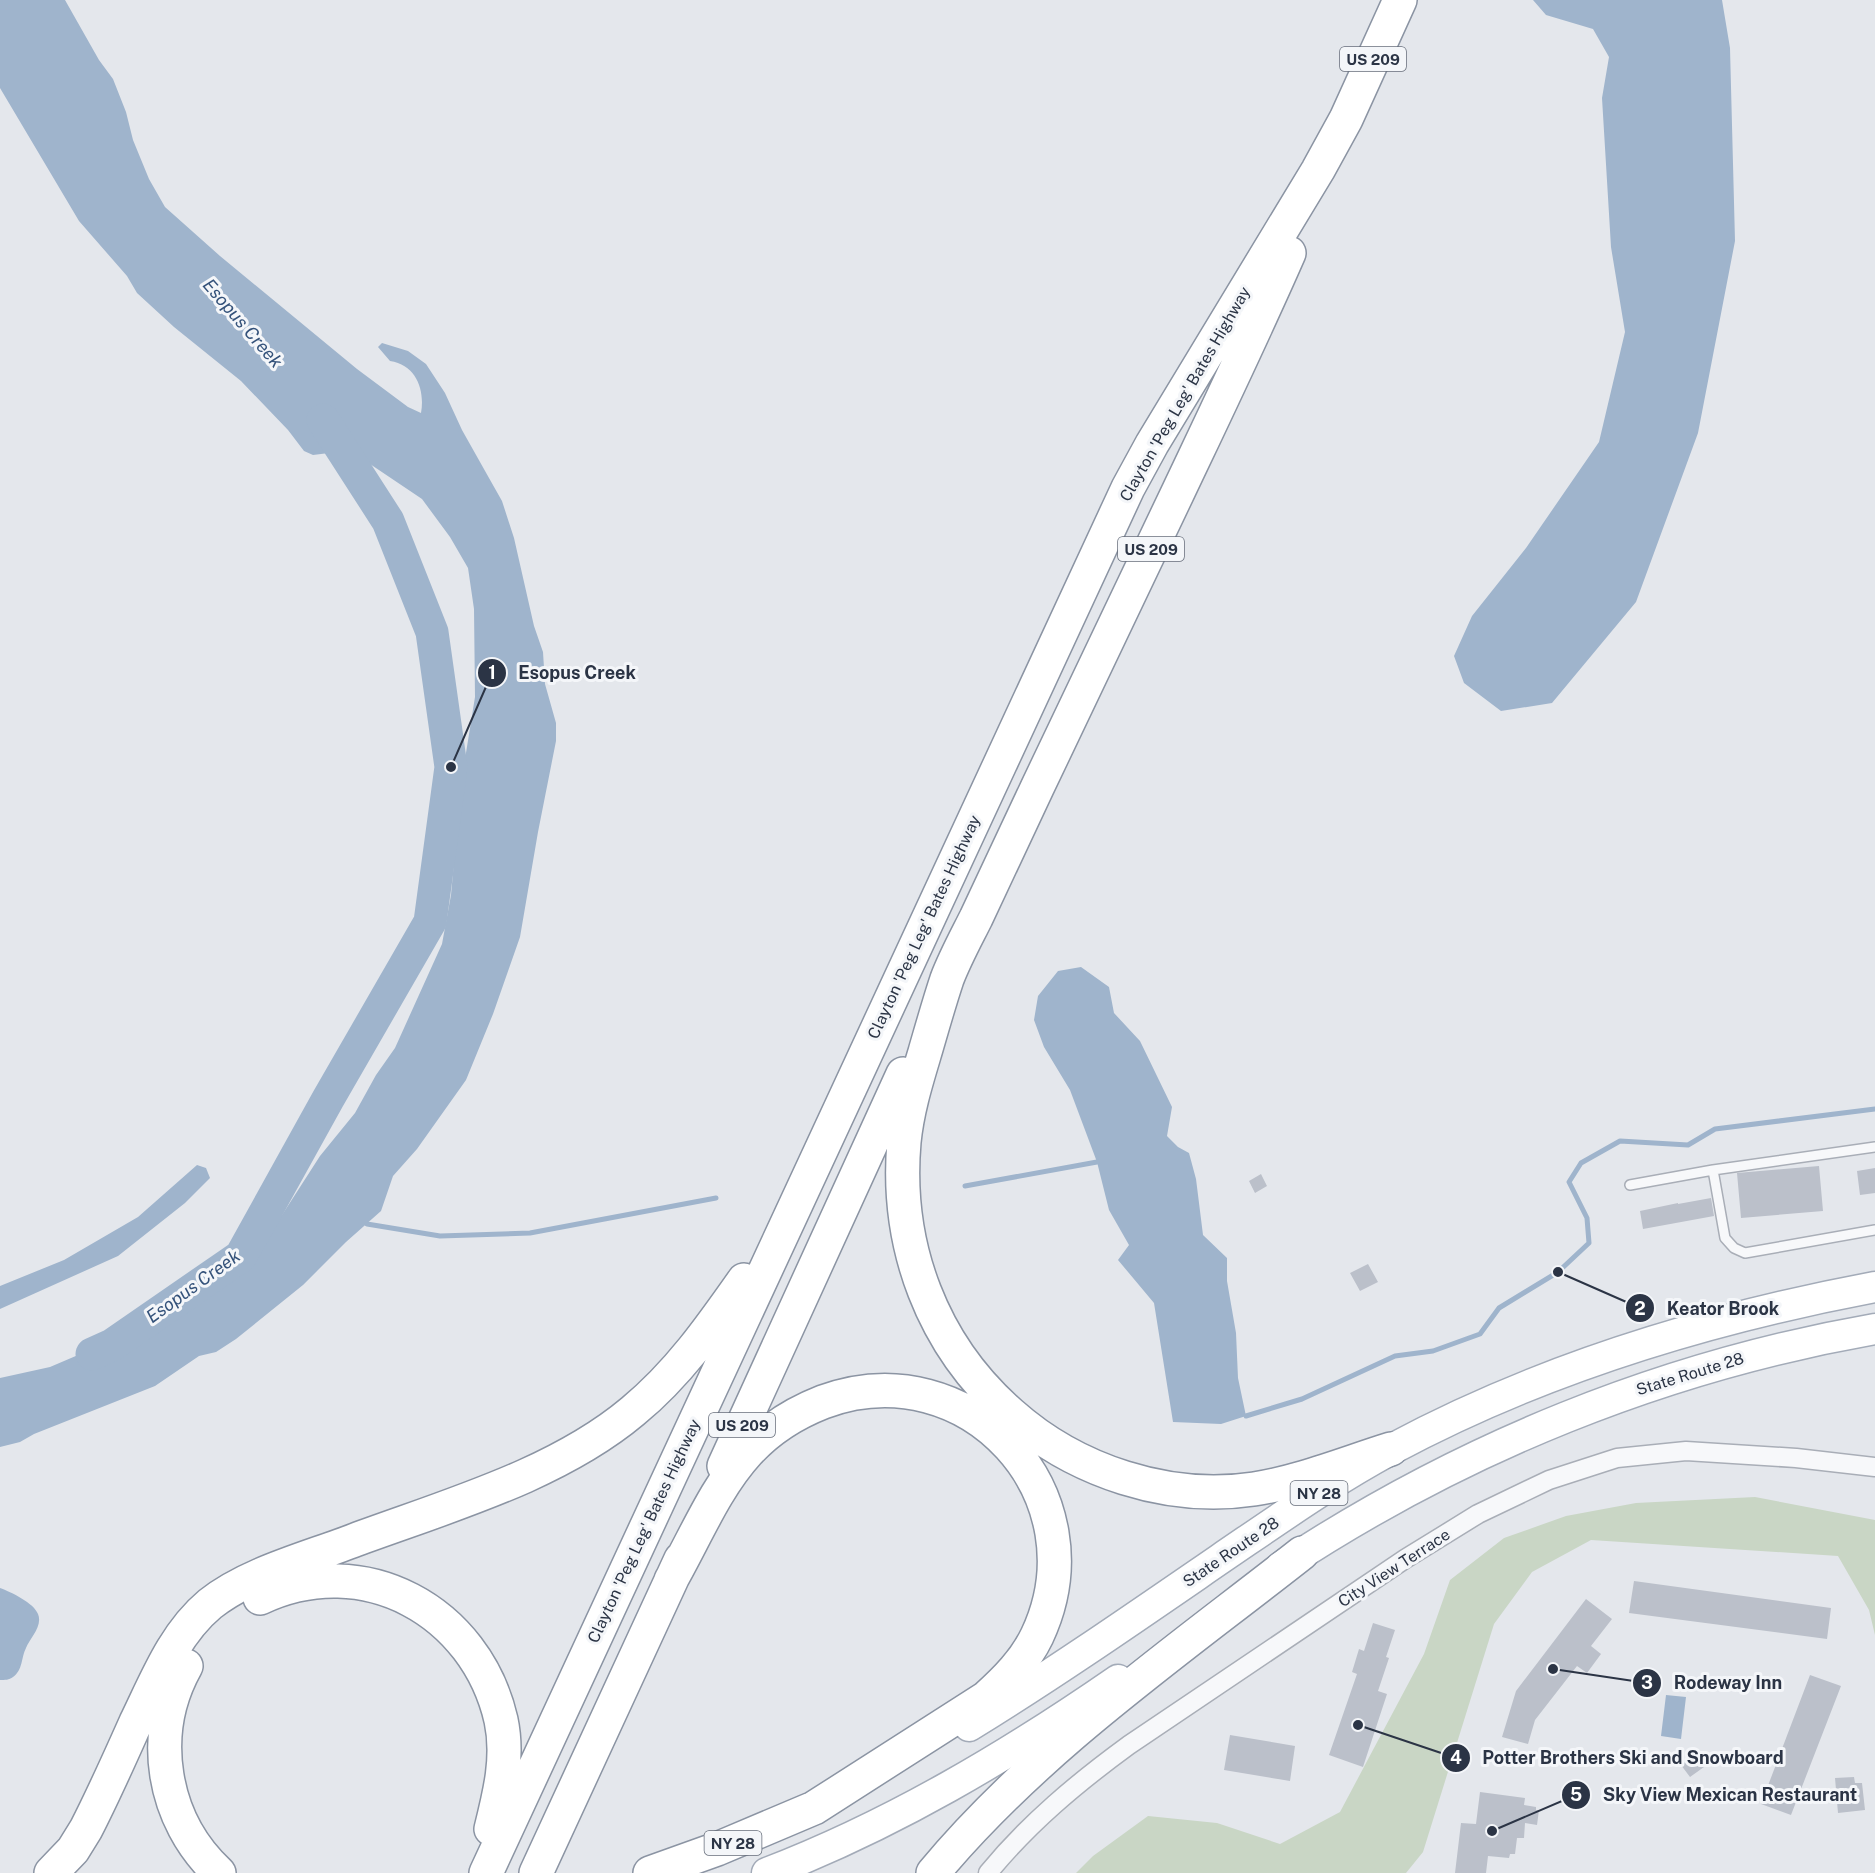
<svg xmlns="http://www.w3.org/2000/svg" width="1875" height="1873" font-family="'Public Sans',sans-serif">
<rect width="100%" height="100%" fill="#e4e7ec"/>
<path fill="#c9d6c5" d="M1755 1497 1875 1520V1635L1869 1610 1838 1556 1591 1540 1532 1572 1494 1624 1423 1852 1406 1873H1076L1093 1856 1148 1816 1217 1823 1280 1844 1340 1812 1424 1654 1450 1580 1504 1538 1566 1516 1636 1503Z"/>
<path fill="#9fb4cc" d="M0 0H65L99 60 113 79 126 112 133 140 149 179 165 207 220 256 357 369 408 407 421 413C425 391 417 365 390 361L378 347 382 343 408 351 426 364 445 393 462 430 489 478 502 501 514 538 534 626 543 652 545 684 556 723V741L538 832 520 937 493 1014 466 1080 417 1149 393 1176 381 1211 346 1242 303 1285 236 1339 216 1352 199 1356 155 1386 34 1434 20 1442 0 1447V1378L50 1367 125 1335 189 1299 282 1215 320 1156 355 1113 376 1075 395 1048 442 944 451 895 461 784 475 697 474 609 468 568 450 537 422 499 367 462 329 453 313 455 304 451 288 430 241 381 174 327 137 293 127 276 79 221 0 88Z
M1533 0H1722L1730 48 1735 241 1698 433 1636 602 1552 703 1501 711 1464 683 1454 656 1472 616 1526 548 1599 442 1625 332 1611 247 1602 98 1609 57 1593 29 1546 15Z
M1081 967 1109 987 1114 1013 1140 1041 1172 1107 1167 1136 1178 1147 1189 1153 1196 1179 1203 1235 1227 1258V1281L1236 1333 1238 1378 1246 1416 1221 1424 1173 1422 1154 1303 1118 1260 1129 1245 1109 1210 1097 1162 1070 1090 1044 1047 1034 1020 1038 996 1058 971Z
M197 1165 206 1168 210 1178 185 1203 118 1256 0 1309V1286L64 1260 138 1217Z
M0 1588C11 1592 34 1603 38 1614 43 1626 30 1638 26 1648 21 1658 23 1670 13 1677 9 1680 5 1680 0 1680Z
M1666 1695 1686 1697 1681 1739 1661 1736Z"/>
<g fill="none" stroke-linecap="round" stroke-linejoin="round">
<path stroke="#9fb4cc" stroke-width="5" d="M965 1186 1097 1162
M367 1224 440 1236 530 1233 716 1198
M1246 1416 1302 1399 1395 1356 1433 1351 1480 1334 1499 1308 1558 1272 1589 1243 1587 1218 1569 1182 1581 1163 1620 1141 1688 1145 1715 1129 1875 1109"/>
<path stroke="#9fb4cc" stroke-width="33" d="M92 1354 112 1345 241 1256 328 1099 430 922 451 767 432 632 388 521 323 420"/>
</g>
<path fill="#bbc0ca" d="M1819 1166 1823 1211 1741 1218 1737 1173Z
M1875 1168V1193L1860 1195 1857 1171Z
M1261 1174 1267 1186 1255 1193 1249 1181Z
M1711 1198 1714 1216 1643 1229 1640 1211 1678 1203V1204Z
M1368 1264 1378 1282 1360 1291 1350 1273Z
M1634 1581 1831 1608 1827 1639 1629 1613Z
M1586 1599 1612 1619 1591 1646 1601 1654 1587 1673 1577 1666 1535 1720 1528 1744 1502 1737 1516 1691Z
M1373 1623 1395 1630 1386 1657 1389 1658 1378 1691 1387 1694 1363 1767 1329 1755 1357 1674 1352 1672 1359 1649 1364 1651Z
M1810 1675 1841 1686 1791 1815 1761 1804Z
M1230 1735 1295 1746 1290 1781 1224 1770Z
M1695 1755 1704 1767 1690 1777 1681 1765Z
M1854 1777 1855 1783H1862L1865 1810 1838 1813 1835 1778Z
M1480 1792 1525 1798 1524 1805 1536 1807V1810H1539L1537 1825 1525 1823 1524 1838H1517L1515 1854H1510L1509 1858 1488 1856 1486 1873H1455L1461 1823 1476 1824Z"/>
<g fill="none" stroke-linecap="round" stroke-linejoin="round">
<g stroke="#a9aeb7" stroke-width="12">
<path id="lane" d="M1713 1170 1725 1238 1734 1248 1745 1253 1875 1230
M1630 1185 1713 1170 1875 1147"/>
</g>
<g stroke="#a9aeb7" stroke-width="21">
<path id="street" d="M988 1873C1029 1823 1077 1783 1129 1745L1405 1559 1478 1514 1549 1480 1617 1458 1686 1451 1796 1458 1875 1467"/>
</g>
<g stroke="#a3abb8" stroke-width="33">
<path id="primary" d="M1281 1567C1461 1448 1663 1366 1875 1329
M969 1726C1055 1673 1137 1616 1220 1559 1276 1521 1332 1481 1392 1449 1541 1369 1710 1318 1875 1287
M767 1873C892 1825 1008 1756 1118 1680"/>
</g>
<g stroke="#8b94a3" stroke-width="36">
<path id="highway" d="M1289 253C1254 333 1216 412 1179 490 1132 590 1084 689 1037 788 1017 831 996 875 976 918 966 938 955 958 947 979 939 1003 932 1028 925 1052 916 1082 907 1111 904 1142 895 1246 932 1345 1011 1414 1075 1471 1168 1502 1254 1489 1300 1482 1346 1463 1391 1449
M724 1466 903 1074
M260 1598C364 1549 476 1611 501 1720 509 1757 500 1793 491 1829
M186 1666C148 1734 162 1820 219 1873
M51 1873 73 1850 86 1829C104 1794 120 1758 136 1722 156 1681 174 1634 210 1604 249 1573 309 1558 355 1540 447 1506 557 1475 633 1411 678 1374 711 1327 744 1280
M486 1873 1128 488 1152 444 1318 170 1346 119 1400 0
M536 1873 681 1559
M650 1873 717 1849 814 1808 986 1698C1006 1680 1025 1661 1037 1636 1103 1496 969 1348 823 1402 795 1413 768 1430 748 1452 715 1488 695 1538 671 1580
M933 1873C1037 1748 1175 1653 1302 1553"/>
</g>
<use href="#lane" stroke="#f7f8fa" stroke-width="9"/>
<use href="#street" stroke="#f7f8fa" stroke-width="18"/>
<use href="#primary" stroke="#fff" stroke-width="30"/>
<use href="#highway" stroke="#fff" stroke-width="33"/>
</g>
<g text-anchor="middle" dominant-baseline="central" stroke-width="6" stroke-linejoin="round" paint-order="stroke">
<g fill="#f4f6f9" stroke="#676e7b" stroke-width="1.5">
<rect x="1340" y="47" width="66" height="24" rx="4.5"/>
<rect x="1118" y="537" width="66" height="24" rx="4.5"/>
<rect x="709" y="1413" width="66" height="24" rx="4.5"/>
<rect x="1290.5" y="1481" width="57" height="24" rx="4.5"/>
<rect x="704.5" y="1831" width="57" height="24" rx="4.5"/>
</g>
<g font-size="15" font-weight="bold" fill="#2b3445">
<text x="1373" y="59">US 209</text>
<text x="1151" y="549">US 209</text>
<text x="742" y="1425">US 209</text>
<text x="1319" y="1493">NY 28</text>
<text x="733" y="1843">NY 28</text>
</g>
<g font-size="16" fill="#2b3445" stroke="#f4f6f9">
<text transform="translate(1185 394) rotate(-60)">Clayton 'Peg Leg' Bates Highway</text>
<text transform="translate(924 927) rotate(-65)">Clayton 'Peg Leg' Bates Highway</text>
<text transform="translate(1690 1374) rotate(-17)">State Route 28</text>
<text transform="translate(644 1531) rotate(-65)">Clayton 'Peg Leg' Bates Highway</text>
<text transform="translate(1231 1552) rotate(-34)">State Route 28</text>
<text transform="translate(1394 1568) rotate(-33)">City View Terrace</text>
</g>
<g font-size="18" font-style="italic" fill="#34527a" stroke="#f4f6f9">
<text transform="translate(243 323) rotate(49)">Esopus Creek</text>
<text transform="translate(193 1286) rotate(-36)">Esopus Creek</text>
</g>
</g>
<path fill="none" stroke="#2b3445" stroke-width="2" d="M451 767L492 673M1558 1272L1640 1308M1553 1669L1647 1683M1358 1725L1456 1758M1492 1831L1576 1795"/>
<g fill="#2b3445" stroke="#f4f6f9" stroke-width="2">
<circle cx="451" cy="767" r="6"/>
<circle cx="1558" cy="1272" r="6"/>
<circle cx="1553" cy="1669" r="6"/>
<circle cx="1358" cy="1725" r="6"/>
<circle cx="1492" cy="1831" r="6"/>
<circle cx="492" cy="673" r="15"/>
<circle cx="1640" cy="1308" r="15"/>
<circle cx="1647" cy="1683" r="15"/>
<circle cx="1456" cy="1758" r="15"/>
<circle cx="1576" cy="1795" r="15"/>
</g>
<g font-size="18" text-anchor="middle" font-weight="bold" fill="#fff">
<text x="492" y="679">1</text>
<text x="1640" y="1315">2</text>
<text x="1647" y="1689">3</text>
<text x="1456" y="1764">4</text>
<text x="1576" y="1801">5</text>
</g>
<g font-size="18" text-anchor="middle" font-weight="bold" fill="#2b3445" stroke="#f4f6f9" stroke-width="6" stroke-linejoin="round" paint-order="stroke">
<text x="577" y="679">Esopus Creek</text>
<text x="1723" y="1315">Keator Brook</text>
<text x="1728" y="1689">Rodeway Inn</text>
<text x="1633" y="1764">Potter Brothers Ski and Snowboard</text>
<text x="1730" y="1801">Sky View Mexican Restaurant</text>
</g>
</svg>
